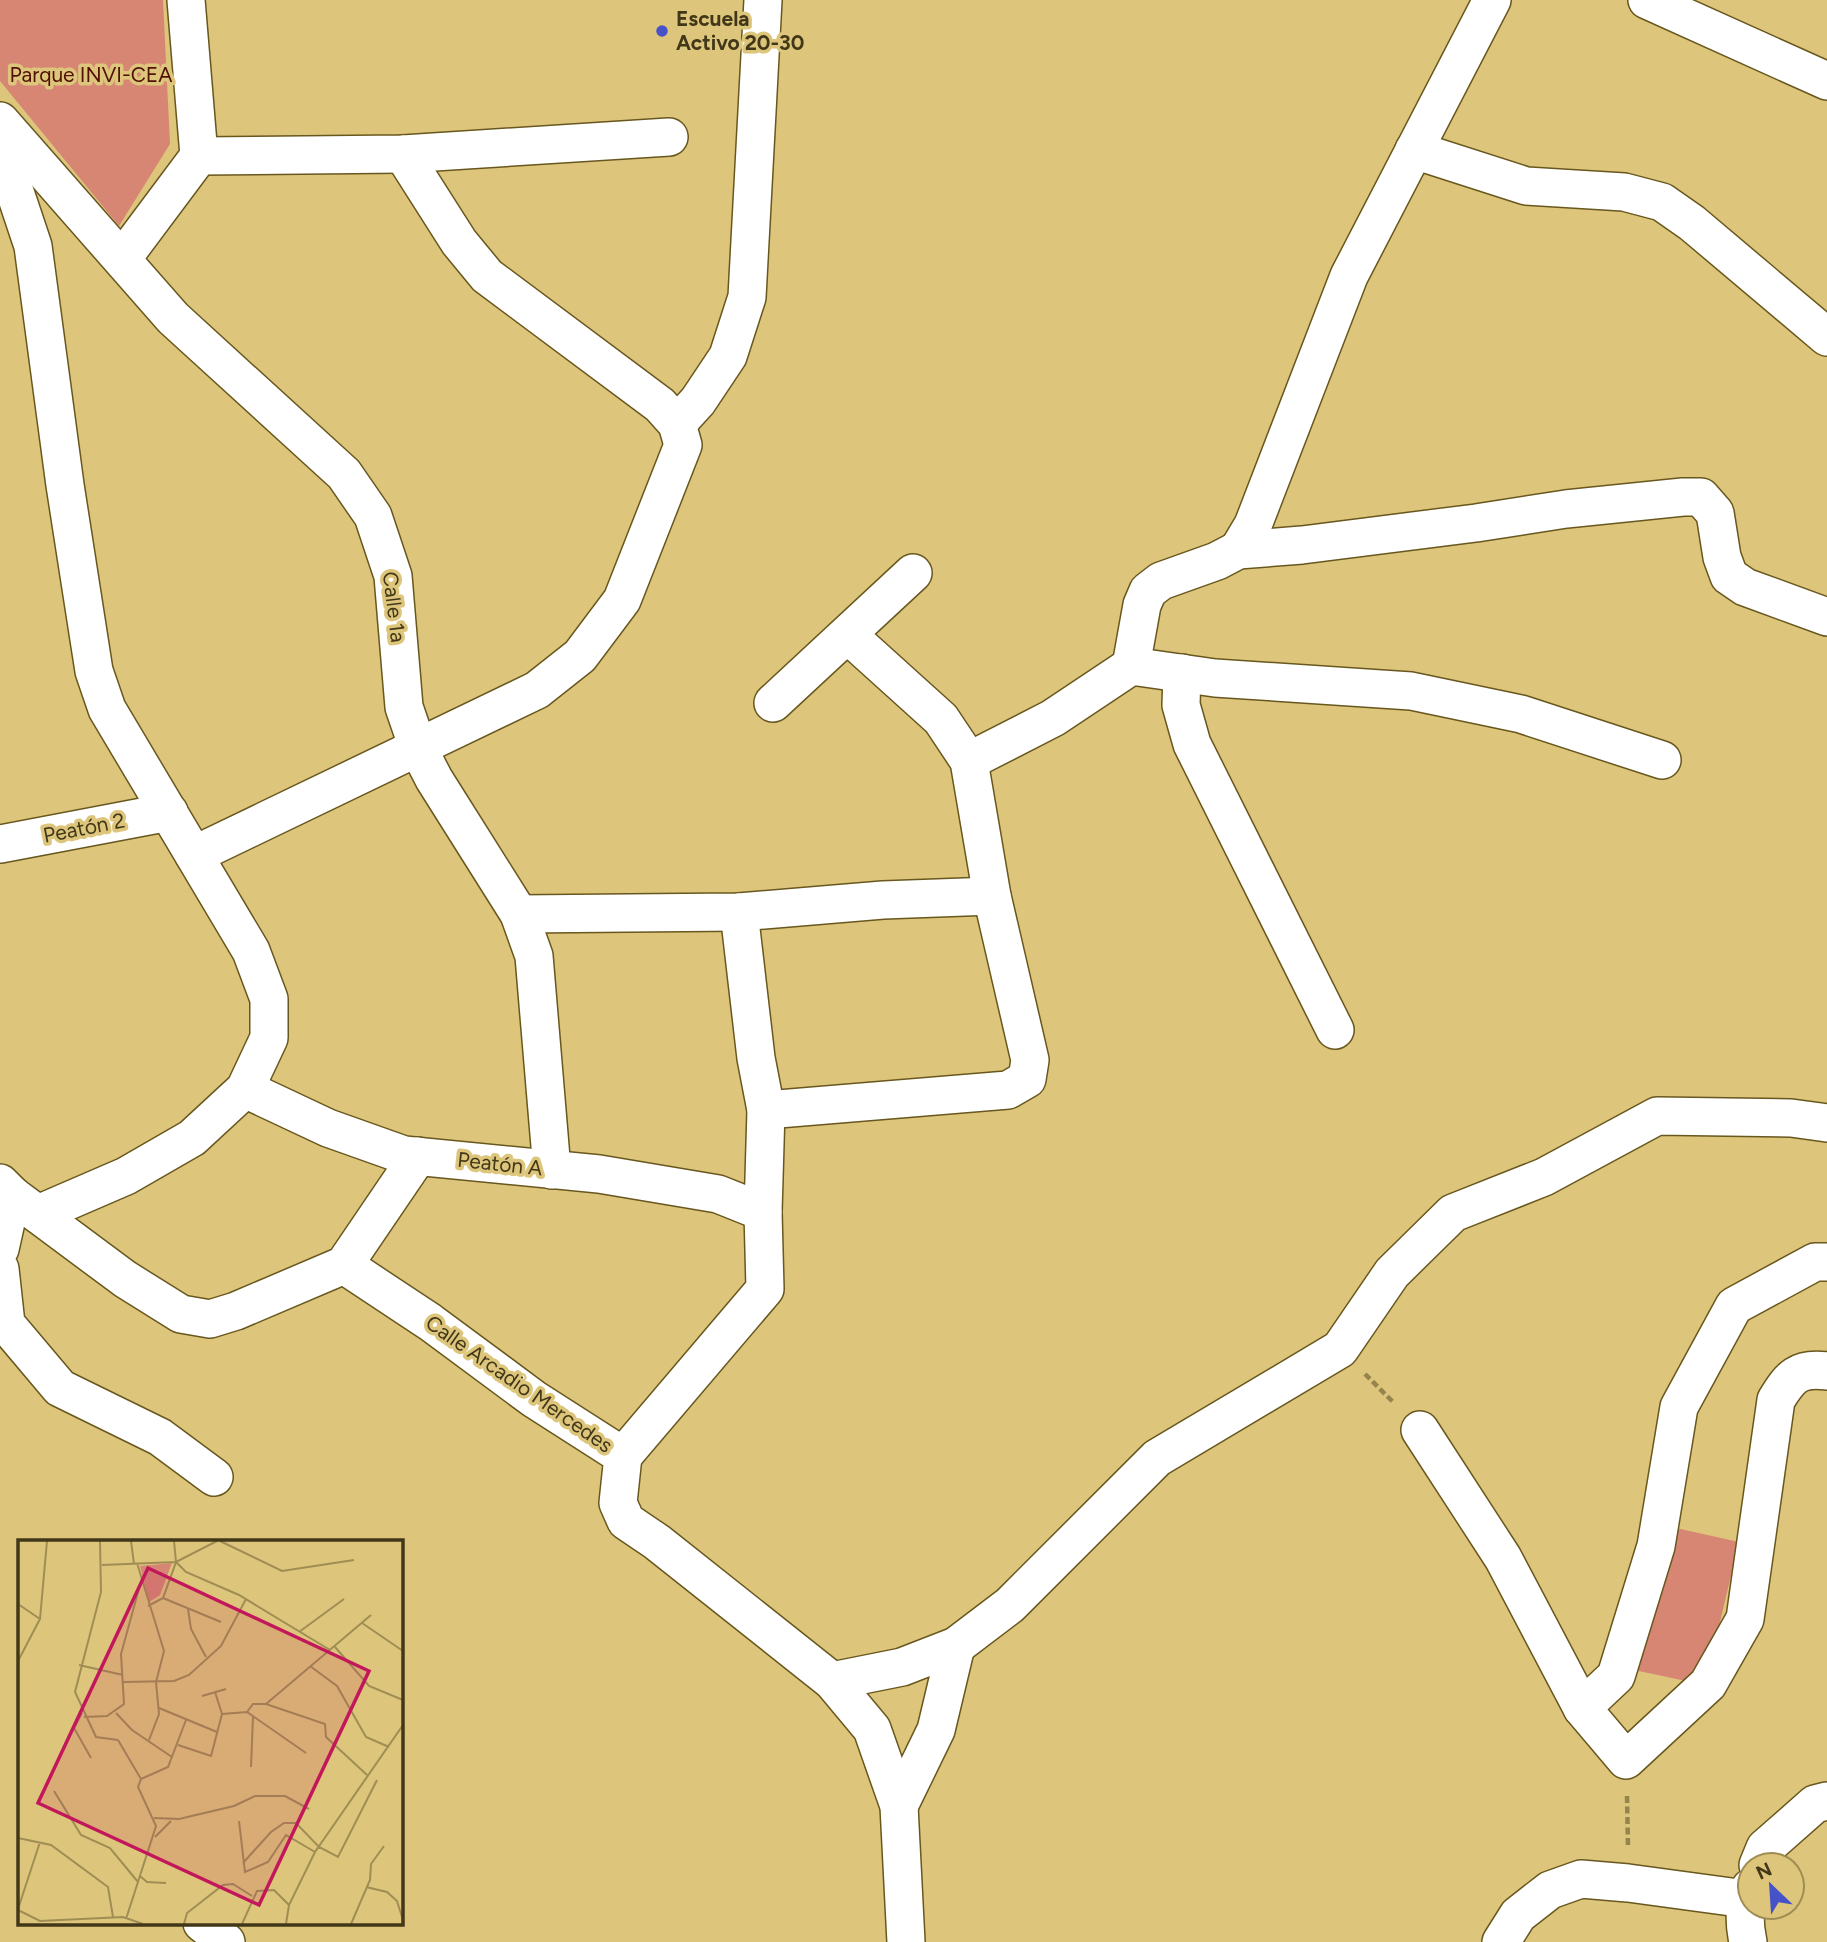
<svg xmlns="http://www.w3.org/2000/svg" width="1827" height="1942" font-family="Figtree,sans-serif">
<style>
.green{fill:#d78674}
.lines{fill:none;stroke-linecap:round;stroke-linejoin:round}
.street-casing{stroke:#68571e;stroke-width:40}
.path{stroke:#95844e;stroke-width:4.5;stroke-dasharray:7 3.5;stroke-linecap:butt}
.street{stroke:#fff;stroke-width:37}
.poi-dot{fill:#4652c7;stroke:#ddc67b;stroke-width:2.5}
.labels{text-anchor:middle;stroke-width:7;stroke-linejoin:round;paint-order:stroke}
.poi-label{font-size:21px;font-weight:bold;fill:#423819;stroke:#ddc67b;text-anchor:start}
.park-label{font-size:21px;fill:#511004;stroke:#ddc67b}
.street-label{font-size:21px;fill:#423819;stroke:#ddc67b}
.inset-road{fill:none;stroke:#9f8d54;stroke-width:2}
.view{fill:#c2185b;fill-opacity:0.15;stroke:#c2185b;stroke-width:3.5}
.inset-edge{fill:none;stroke:#423819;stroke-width:3.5}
</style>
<rect width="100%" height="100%" fill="#ddc67b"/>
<g class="green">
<polygon points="0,0 163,0 170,144 119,226 0,81"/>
<polygon points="1667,1526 1739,1542 1705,1685 1634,1670"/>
</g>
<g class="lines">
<defs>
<g id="street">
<polyline points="1647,0 1827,81"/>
<polyline points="0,121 173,318 344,474 373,516 393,576 404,707 418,748 434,779 519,914 534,956 552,1170"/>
<polyline points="0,147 33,246 65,485 94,671 107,709 251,951 269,999 269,1038 245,1089 192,1138 126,1176 38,1214"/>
<polyline points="1414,150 1526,186 1624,192 1662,202 1692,223 1827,337"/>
<polyline points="199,156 403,154 669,137"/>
<polyline points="122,259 199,156 186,0"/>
<polyline points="677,424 698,401 728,356 747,297 763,0"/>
<polyline points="1238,550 1253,525 1349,276 1492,0"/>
<polyline points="1131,666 1142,605 1148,591 1161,581 1217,561 1238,550 1302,545 1476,523 1566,509 1683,497 1701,497 1715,513 1722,557 1729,576 1745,587 1827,617"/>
<polyline points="1182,673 1181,705 1192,744 1335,1030"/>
<polyline points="773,703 913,573"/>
<polyline points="969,761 1053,718 1131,666 1215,678 1411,691 1521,714 1662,760"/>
<polyline points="0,844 169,812"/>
<polyline points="194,855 537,690 580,656 622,600 683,445 677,424 660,405 487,276 459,242 403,154"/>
<polyline points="519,914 739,912 883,900 992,896"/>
<polyline points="245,1089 328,1128 404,1155 599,1174 718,1194 763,1212"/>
<polyline points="766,1110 1008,1090 1027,1079 1030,1060 992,896 969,761 941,719 848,635"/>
<polyline points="0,1183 12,1195 125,1279 181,1314 210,1319 236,1311 344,1265 418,1156"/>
<polyline points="0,1249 12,1195"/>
<polyline points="344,1265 430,1322 534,1399 623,1456 618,1503 626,1521 657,1542 832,1681 872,1729 899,1806 906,1942"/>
<polyline points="0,1269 6,1324 60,1388 160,1437 214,1477"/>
<path d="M1420,1430l83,128 79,150 44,52 82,-76 37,-65 31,-219c14,-23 22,-33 51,-29"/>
<polyline points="623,1456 765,1289 763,1212 766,1110 756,1058 739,912"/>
<polyline points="832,1681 902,1667 956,1646 1010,1605 1157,1458 1340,1349 1392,1273 1453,1213 1544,1177 1657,1116 1791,1118 1827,1123"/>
<polyline points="1582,1708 1616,1676 1656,1546 1679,1407 1734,1306 1815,1262 1827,1262"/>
<polyline points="899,1806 936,1730 956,1646"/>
<polyline points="1758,1865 1765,1848 1815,1804 1827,1801"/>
<polyline points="202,1923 226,1942"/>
<polyline points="1501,1942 1518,1915 1550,1890 1581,1879 1628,1883 1746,1899"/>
<path d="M1748,1942c-4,-18 -4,-37 2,-54"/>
</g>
</defs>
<use href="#street" class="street-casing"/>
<g class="path">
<polyline points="1365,1374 1394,1403"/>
<polyline points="1627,1796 1628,1847"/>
</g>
<use href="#street" class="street"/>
</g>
<circle class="poi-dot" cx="662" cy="31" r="7"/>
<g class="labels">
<g class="poi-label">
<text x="676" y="26">Escuela<tspan x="676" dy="24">Activo 20-30</tspan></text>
</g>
<g class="park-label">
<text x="91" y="82">Parque INVI-CEA</text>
</g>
<g class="street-label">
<text transform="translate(394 607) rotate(83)" y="7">Calle 1a</text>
<text transform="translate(84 828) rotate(-11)" y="7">Peatón 2</text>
<text transform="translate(500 1164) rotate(6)" y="7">Peatón A</text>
<text transform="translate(519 1384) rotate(35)" y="7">Calle Arcadio Mercedes</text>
</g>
</g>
<g transform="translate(18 1540)">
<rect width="385" height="385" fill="#ddc67b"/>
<path d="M154,23l-12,32 -11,7 -9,-36z" fill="#d78674"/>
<path class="inset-road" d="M82,1l1,51 -26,100 21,45 22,3M113,1l3,23M202,1l62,30 72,-11M158,22l10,10 53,23 91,55M119,23l27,88 -8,31 3,32 -10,26M84,25l74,-3 41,-21M145,58l58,24M0,64l22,15M130,66l15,-8 13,-36 -2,-21M170,69l3,20 15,28M344,83l41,28M281,92l45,-33M317,107l34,39 34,14M0,121l22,-42 7,-78M61,125l44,10M292,126l27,20 29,51 23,10M105,142l51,-1 15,-6 32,-29 25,-47M184,156l24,-7M248,164l105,-89M141,168l58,24M229,172l6,-8h13l59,20 1,13 41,38M64,173l-8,15 17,30M98,173l16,17 40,27M204,174l25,-2 59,41M66,177l23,-1 17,-12 -3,-50 19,-69M100,200l23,39 -3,8 18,39 -30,93M160,205l33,11 11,-42 -7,-22M233,227l2,-51M123,239l27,-12 18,-47M36,251l27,44 29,13 28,34M136,278l25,1 55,-13 21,-10h30l24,13M221,281l6,51 23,-10 18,-27 29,17M137,297l16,-16M0,298l33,7 57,42 5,30M225,323l28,-31 13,-9h12l23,24 19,10 39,-77M122,336l7,6 19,1M348,347l21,5 10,9 6,19M0,369l22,-67M0,370l22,11 83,-4 20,7M166,384l3,-11 36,-28 10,-1 19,12M224,384l15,-33 17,-1 15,15M268,384l3,-19 26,-53 88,-127M333,384l19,-44 1,-16 13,-18"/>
<path class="view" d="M130,28l221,103 -110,234 -221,-102z"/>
<rect width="385" height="385" class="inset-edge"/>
</g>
<g transform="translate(1771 1886) rotate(335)"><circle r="33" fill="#ddc67b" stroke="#9f8d54" stroke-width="2"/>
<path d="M0-5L12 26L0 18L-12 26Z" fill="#4652c7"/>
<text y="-10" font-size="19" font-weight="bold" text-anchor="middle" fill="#423819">N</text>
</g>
</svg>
